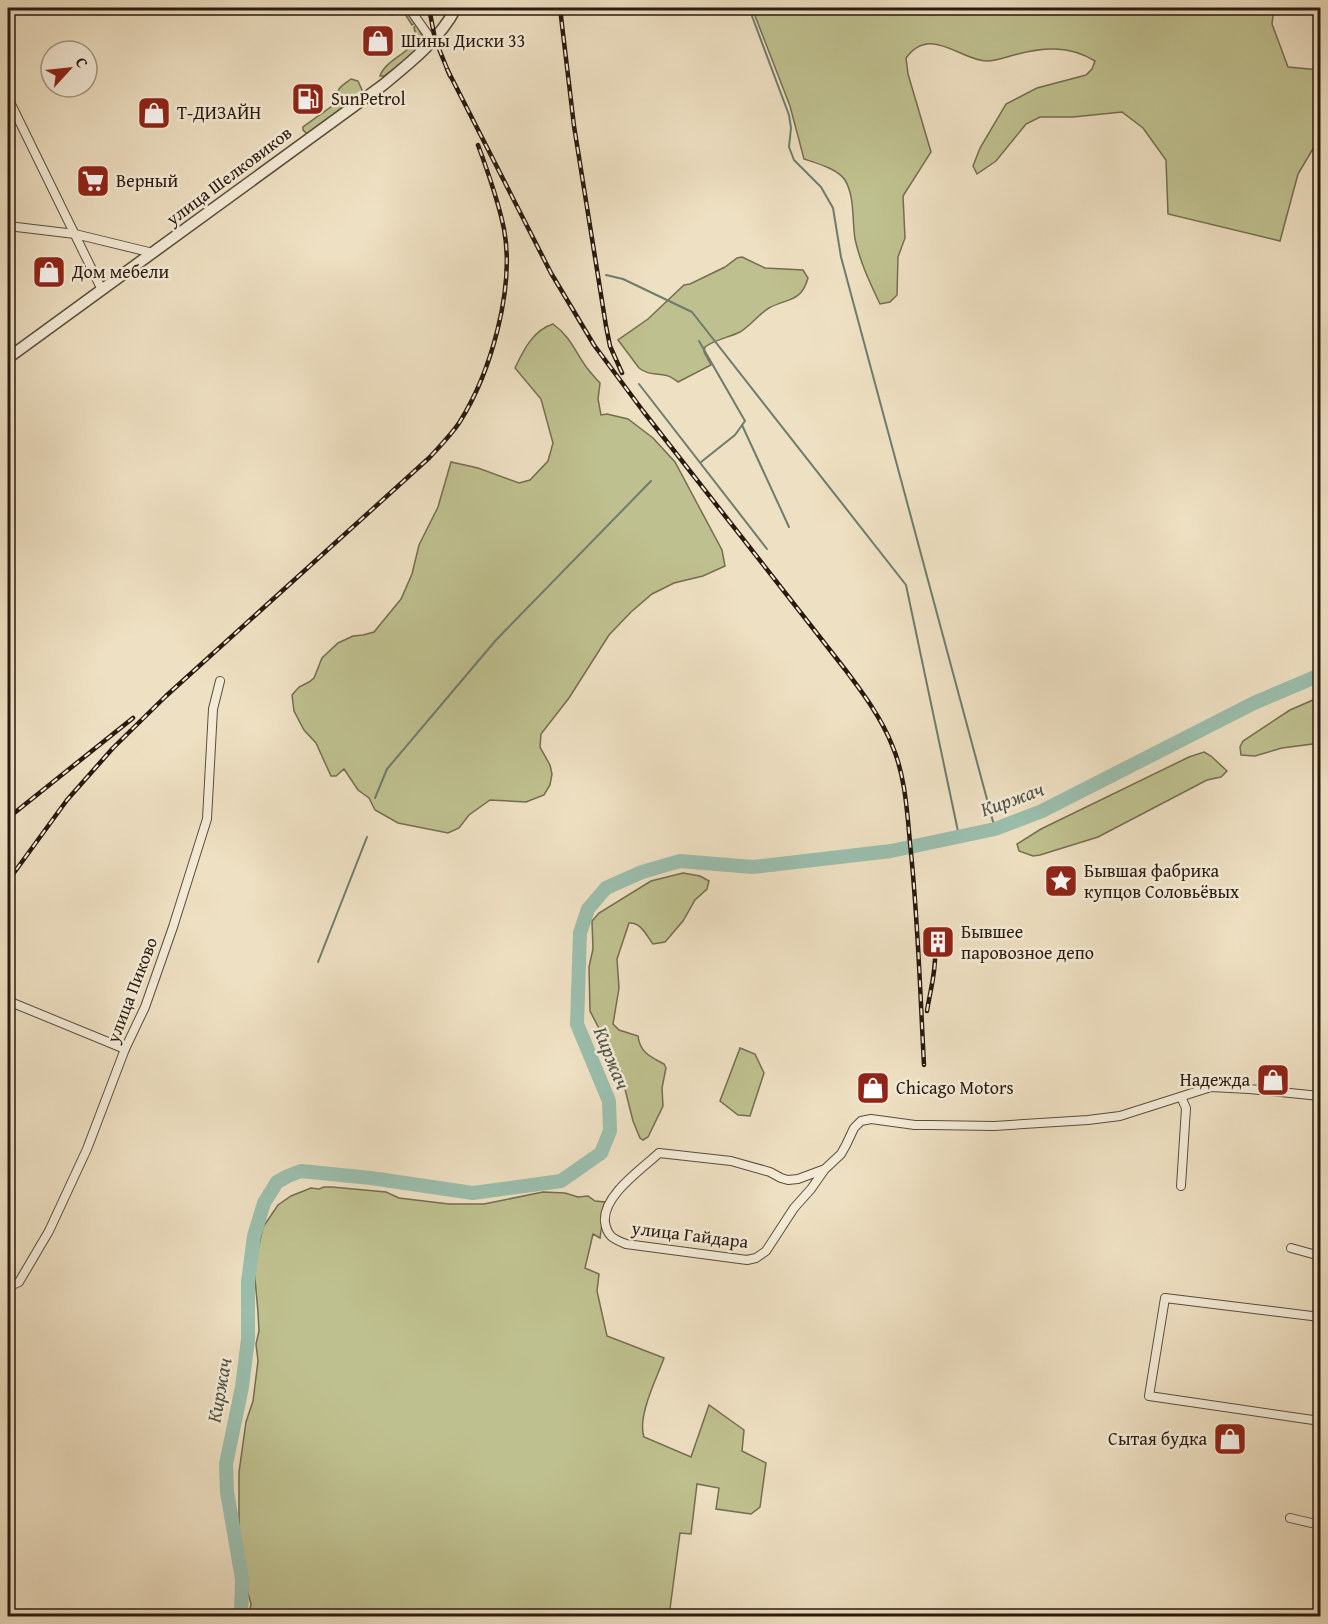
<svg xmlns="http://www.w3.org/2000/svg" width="1328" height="1624" font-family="'Gentium Book Plus',serif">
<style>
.green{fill:#bfc08f;stroke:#746d4f;stroke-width:1.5}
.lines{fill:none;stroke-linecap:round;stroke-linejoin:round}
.stream{stroke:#6d7c6e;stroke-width:2}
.river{stroke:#9bbead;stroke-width:14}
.minor-casing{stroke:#5a4c3c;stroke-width:10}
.tertiary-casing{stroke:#5a4c3c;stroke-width:13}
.minor{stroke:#f4ebd7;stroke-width:8}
.tertiary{stroke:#f4ebd7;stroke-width:10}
.rail-casing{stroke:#281a0f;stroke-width:4.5}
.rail{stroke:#f4ebd7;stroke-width:2;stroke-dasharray:7;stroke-linecap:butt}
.labels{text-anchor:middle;stroke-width:5;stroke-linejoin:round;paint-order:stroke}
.poi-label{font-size:18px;fill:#281a0f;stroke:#f4ebd7;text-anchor:start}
.street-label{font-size:18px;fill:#281a0f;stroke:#f4ebd7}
.water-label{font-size:20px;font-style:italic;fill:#505346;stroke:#f4ebd7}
</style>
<rect width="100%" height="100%" fill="#eee0c2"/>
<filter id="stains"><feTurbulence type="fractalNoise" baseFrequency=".00333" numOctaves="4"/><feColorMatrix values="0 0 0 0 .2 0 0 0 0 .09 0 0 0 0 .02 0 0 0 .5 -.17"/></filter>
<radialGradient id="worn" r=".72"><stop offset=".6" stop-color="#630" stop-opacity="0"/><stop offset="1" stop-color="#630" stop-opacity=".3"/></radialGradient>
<g class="green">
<polygon points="383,8 404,8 415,23 412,25 403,11 392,15 386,12"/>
<path d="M752,8h522l-2,16 16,43 32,3v67l-22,37 -18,67 -112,-27 -2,-54 -23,-32 -21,-16 -49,5h-33l-14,7 -30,37 -19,13 -4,-8 7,-18 26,-44 31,-16 49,-13 6,-6 3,-8c-26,-16 -52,-14 -81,-6 -8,2 -18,6 -27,6 -26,0 -57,-37 -81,-3l2,16 23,78 -28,44 2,42 -7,19 -1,38 -7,7 -10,2c-10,-21 -20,-42 -25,-65 -3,-19 0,-42 -10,-59 -7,-11 -29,-17 -41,-21l-14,-53z"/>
<path d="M417,25l6,13v5l-18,17 -21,16h-4c4,-12 19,-19 28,-27 4,-3 6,-8 8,-12l-2,-10z"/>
<path d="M351,79l7,2 4,9v3l-54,40h-2l-3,-3v-3l36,-26c-5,-12 3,-15 12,-22z"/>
<path d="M742,257l23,11 38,2 5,8c-7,25 -21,20 -39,30 -9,5 -19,18 -29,24 -12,6 -24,7 -35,15l-1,5 7,13 -33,17c-4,-3 -9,-7 -14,-7 -10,-2 -16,0 -25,-7l-21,-28 30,-21 36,-34 6,-1 35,-17 12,-9z"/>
<path d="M553,324c18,13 22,28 34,44 4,5 8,10 13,15l-2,16 3,16 6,-1 21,5 25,19 22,24 47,88 3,16 -22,10 -29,7 -22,11 -21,18 -22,23 -40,63 -28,36 -1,13 10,18 2,9 -2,11 -6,10 -18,7 -36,-2 -21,15 -10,13 -11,5 -50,-10 -23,-13 -6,-12 -11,-8 -14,-21 -8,7h-5l-15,-33 -12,-13 -10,-19 -2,-16 7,-8 10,-5 5,-4 8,-20 16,-15 15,-7 10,-1 11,-3 27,-33 11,-25 7,-29 19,-38 13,-45 27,6 41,15 11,-3 18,-19 5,-18 -12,-44 -26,-31c8,-17 18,-38 38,-44z"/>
<polygon points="1320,697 1320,743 1282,748 1255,756 1241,755 1240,747 1243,741 1290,710"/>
<polygon points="1204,752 1211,756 1227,771 1221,777 1207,780 1098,837 1040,855 1033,856 1019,851 1017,844 1041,829 1189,757"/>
<path d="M683,873l17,3 9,5 -2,8 -12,11 -12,21 -18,21 -12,2c-7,-9 -12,-22 -24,-21l-12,36 2,29 -6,36 6,6 19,6c2,17 13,21 26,28l2,4 -4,20 1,18 -15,31 -5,3 -3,-2 -7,-17 -13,-52 -30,-58 -1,-44 4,-18 -1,-28 7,-8 52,-32z"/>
<polygon points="740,1048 755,1054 764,1073 750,1116 738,1115 720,1101"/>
<path d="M324,1187h8l54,5 13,6 50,6h35l59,-12 22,1 13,4 10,-1 7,5 10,1 -5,36 -7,-4 -8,34 14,6 -2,17 10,45 57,22c-7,20 -27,58 -20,79l47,20 18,-52 35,25 -2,21 24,12 -6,44 -9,7 -35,-5 3,-21 -22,-4 -6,50 -11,-1 -11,83h-420l2,-12 -6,-21 -2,-28 -4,-26v-57l7,-50 7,-21 5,-40 -2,-17 3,-13 -1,-19 -4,-44 9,-41 15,-22 13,-9 20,-8 8,1z"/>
</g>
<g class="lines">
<g class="stream">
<polyline points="581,8 587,8"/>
<polyline points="749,8 789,115 791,128 789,147 794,160 821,187 833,208 841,257 995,829"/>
<polyline points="565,11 572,8"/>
<polyline points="606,275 623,279 692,312 906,585 959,836"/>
<polyline points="699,341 745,421 735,435 701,462"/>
<polyline points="639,384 767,549"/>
<polyline points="742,425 789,527"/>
<polyline points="375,798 387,769 496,640 651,481"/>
<polyline points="318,962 367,837"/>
</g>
<polyline class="river" points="241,1616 242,1579 227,1492 226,1464 242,1387 248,1339 248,1282 254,1236 264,1203 277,1182 288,1176 301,1171 371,1178 473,1193 561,1181 601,1153 610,1131 609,1101 577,1024 580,933 588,909 606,888 642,872 680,861 753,867 891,851 995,829 1042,811 1254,703 1320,675"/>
<defs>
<g id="minor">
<polyline points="409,8 433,42"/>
<polyline points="8,98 102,290"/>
<polyline points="8,226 75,234 153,253"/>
<polyline points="8,1001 125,1049"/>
<path d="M825,1169l-14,20 -17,19 -28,43 -10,7 -9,2 -121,-16c-13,-5 -19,-8 -21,-22 -3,-26 37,-53 54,-69l72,8 39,11 11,6 7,2 10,-1 27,-10 16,-15 5,-9 8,-17 7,-7 10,-2 44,6h15l64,1 94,-6 32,-4 91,-29 38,2 71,7"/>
<polyline points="1181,1186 1186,1108 1181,1097"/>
<polyline points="1291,1248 1320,1256"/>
<polyline points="8,1287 19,1282 49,1231 87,1149 125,1049 145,1007 173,927 207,819 213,709 220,681"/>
<polyline points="1320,1317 1165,1298 1149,1396 1320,1421"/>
<polyline points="1290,1518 1320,1525"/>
</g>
<path id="tertiary" d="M8,358l375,-273c28,-23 56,-45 73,-77"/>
</defs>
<use href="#minor" class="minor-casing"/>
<use href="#tertiary" class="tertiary-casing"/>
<use href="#minor" class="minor"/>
<use href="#tertiary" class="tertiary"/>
<defs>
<g id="rail">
<polyline points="429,8 435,39 450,76"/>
<polyline points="560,8 574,126 606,326 610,346 622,373"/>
<path d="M447,69l104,204 43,72 49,66 201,257c18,24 37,49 48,77 13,30 15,65 18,98 8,74 10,148 14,222"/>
<polyline points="8,818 133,718"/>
<path d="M8,881l59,-81 46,-52 53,-52 263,-238c10,-11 22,-23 30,-35 32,-50 56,-135 45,-194 -6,-29 -16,-57 -26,-84"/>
<path d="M927,1011c3,-20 9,-38 8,-59"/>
</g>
</defs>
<use href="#rail" class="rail-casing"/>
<use href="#rail" class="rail"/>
</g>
<defs>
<symbol id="shop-square" viewBox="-11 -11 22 22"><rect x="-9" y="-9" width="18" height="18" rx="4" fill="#8f2418" stroke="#f4ebd7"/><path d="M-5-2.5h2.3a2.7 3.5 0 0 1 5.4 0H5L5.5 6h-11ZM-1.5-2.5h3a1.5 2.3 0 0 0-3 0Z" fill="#fff"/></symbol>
<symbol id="fuel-square" viewBox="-11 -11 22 22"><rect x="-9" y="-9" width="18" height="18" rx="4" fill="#8f2418" stroke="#f4ebd7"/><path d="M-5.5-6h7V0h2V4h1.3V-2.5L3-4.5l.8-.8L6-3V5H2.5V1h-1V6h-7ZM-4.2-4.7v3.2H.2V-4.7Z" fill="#fff"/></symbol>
<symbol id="supermarket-square" viewBox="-11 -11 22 22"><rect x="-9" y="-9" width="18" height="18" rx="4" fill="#8f2418" stroke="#f4ebd7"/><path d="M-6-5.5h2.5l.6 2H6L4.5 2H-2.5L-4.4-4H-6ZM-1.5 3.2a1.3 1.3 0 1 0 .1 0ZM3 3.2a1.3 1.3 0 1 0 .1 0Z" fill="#fff"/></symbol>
<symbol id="sight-square" viewBox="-11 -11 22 22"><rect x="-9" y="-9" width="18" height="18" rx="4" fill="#8f2418" stroke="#f4ebd7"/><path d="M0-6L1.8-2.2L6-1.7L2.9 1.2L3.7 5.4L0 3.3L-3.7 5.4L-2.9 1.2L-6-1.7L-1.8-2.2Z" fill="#fff"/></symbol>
<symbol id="building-square" viewBox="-11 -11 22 22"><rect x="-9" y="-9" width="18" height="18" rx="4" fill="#8f2418" stroke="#f4ebd7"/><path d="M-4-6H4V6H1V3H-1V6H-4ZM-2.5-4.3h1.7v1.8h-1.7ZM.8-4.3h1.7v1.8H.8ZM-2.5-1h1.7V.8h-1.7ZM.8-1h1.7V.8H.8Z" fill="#fff"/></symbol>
</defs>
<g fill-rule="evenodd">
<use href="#shop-square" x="359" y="22" width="38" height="38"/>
<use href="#fuel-square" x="289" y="80" width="38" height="38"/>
<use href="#shop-square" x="135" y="94" width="38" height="38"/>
<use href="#supermarket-square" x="74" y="162" width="38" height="38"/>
<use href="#shop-square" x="30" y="253" width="38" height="38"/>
<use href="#sight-square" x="1042" y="862" width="38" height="38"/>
<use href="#building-square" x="919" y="923" width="38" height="38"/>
<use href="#shop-square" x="1254" y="1061" width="38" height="38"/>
<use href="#shop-square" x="854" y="1069" width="38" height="38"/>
<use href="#shop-square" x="1211" y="1420" width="38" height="38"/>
</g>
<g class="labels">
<g class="poi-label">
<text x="401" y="47">Шины Диски 33</text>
<text x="331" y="105">SunPetrol</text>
<text x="177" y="119">Т-ДИЗАЙН</text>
<text x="116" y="187">Верный</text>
<text x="72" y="278">Дом мебели</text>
<text x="1084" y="877">Бывшая фабрика<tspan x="1084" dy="21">купцов Соловьёвых</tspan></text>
<text x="961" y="938">Бывшее<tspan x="961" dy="21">паровозное депо</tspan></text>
<text x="1250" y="1086" text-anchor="end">Надежда</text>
<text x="896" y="1094">Chicago Motors</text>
<text x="1207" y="1445" text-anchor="end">Сытая будка</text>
</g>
<g class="street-label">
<text transform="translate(229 176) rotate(-37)" y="6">улица Шелковиков</text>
<text transform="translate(132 990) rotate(-69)" y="6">улица Пиково</text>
<text transform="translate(690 1235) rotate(7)" y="6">улица Гайдара</text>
</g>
<g class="water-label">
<text transform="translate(1012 799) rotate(-20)" y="7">Киржач</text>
<text transform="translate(612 1058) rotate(68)" y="7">Киржач</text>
<text transform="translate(219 1390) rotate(-80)" y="7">Киржач</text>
</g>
</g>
<rect width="1328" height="1624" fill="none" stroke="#eee0c2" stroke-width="30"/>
<rect x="9" y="9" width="1310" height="1606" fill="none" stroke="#281a0f" stroke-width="3"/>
<rect x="15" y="15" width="1298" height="1594" fill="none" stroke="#281a0f" stroke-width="1.5"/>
<g transform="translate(69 69) rotate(63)"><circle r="28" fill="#f4ebd7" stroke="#a29787" stroke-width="1.5"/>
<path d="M0-4.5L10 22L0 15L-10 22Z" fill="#8f2418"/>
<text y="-9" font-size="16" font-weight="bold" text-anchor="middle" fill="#281a0f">С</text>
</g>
<rect width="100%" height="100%" filter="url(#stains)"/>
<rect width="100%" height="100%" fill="url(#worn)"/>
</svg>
